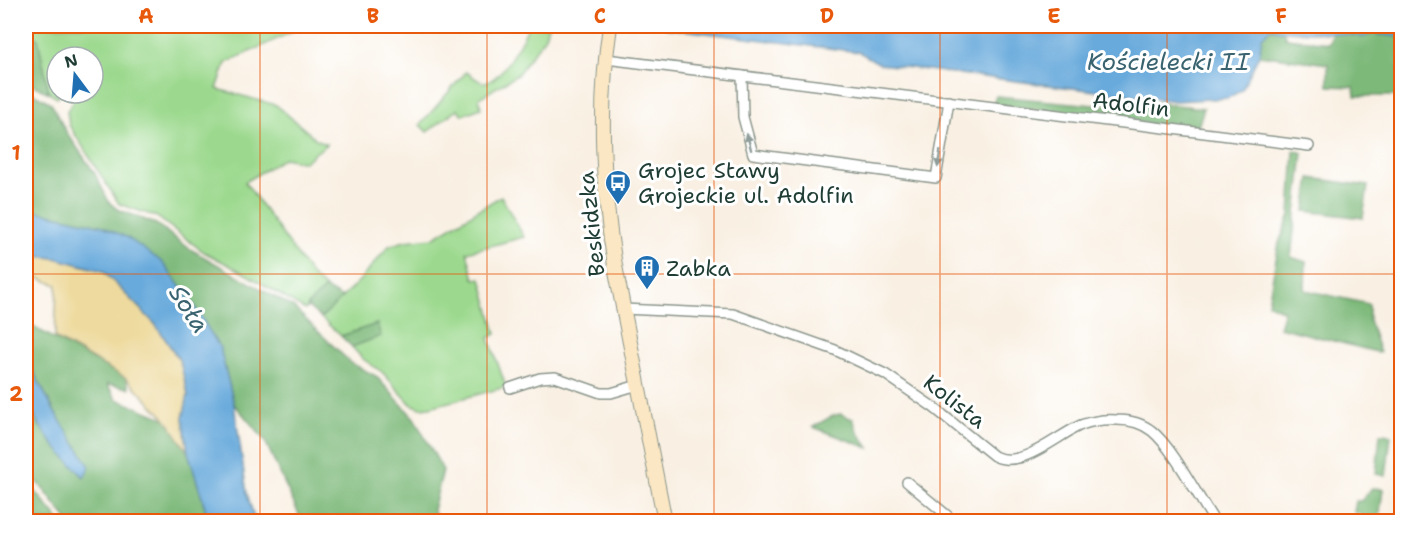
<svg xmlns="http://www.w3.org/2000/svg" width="1427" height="547" font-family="'Shantell Sans',sans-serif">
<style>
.green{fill:#9cd98e;stroke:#5e8b61;stroke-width:1.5}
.forest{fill:#7db979;stroke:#4e7b56;stroke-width:1.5}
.sand{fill:#eeda9e;stroke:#868c69;stroke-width:1.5}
.water{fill:#69aadc;stroke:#447488;stroke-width:1.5}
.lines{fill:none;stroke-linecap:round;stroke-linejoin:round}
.minor-casing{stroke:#8c968c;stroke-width:12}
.secondary-casing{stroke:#8c968c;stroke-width:16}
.minor{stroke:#fff;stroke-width:9}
.secondary{stroke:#fbe7c3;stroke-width:14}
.oneway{fill:#8f9e9a}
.grid{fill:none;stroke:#e8590c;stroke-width:1.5;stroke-opacity:0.55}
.labels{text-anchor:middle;stroke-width:6;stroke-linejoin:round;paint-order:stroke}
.street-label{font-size:22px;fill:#1f3d34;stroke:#fff}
.poi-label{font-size:22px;fill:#1f3d34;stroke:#fff;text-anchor:start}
.water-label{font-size:24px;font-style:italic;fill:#39636f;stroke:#fff}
.neatline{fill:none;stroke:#e8590c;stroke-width:2}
.grid-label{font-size:20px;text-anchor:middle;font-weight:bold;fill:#e8590c}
</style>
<rect width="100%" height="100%" fill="#fff"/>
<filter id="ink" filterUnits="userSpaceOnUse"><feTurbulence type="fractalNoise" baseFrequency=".0167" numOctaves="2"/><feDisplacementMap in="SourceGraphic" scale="12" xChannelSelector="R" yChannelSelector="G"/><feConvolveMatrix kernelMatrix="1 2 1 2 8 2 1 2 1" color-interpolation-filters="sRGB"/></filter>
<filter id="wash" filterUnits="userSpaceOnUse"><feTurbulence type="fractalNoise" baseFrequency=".008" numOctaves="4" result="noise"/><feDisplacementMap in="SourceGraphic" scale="24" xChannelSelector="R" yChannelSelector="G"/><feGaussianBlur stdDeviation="1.35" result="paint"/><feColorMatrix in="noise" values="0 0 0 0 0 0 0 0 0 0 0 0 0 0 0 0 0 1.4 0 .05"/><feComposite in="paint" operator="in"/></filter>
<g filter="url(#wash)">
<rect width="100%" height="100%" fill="#f9f0e3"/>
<g class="green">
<polygon points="26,26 289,26 292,32 226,63 217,89 276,105 316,139 327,144 304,162 284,158 245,182 312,276 325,288 305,310 244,273 204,252 157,217 119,204 69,125 67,111 76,97 71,93 93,93 93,57 57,57 57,93 61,93 57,98 49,93 38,39 27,34"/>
<path d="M529,26h19l-3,11 -28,38 -38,23 2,10 -19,7 -4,-6 -31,23 -7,-7 46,-53c5,3 11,8 16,10 18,4 40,-44 47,-56z"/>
<polygon points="501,196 524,237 467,252 474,279 481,278 496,334 489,338 506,387 430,407 421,408 411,404 382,372 363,359 352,347 380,336 377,324 341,336 321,318 359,281 389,246 405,241 433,238"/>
</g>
<g class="forest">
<polygon points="1271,28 1283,31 1286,38 1329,43 1332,33 1364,37 1373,34 1401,37 1401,65 1397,96 1355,96 1354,87 1328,86 1328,64 1259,55 1262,37"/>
<polygon points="26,32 38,39 49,93 26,82"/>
<polygon points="26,89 51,103 67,133 94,172 109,202 117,209 156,224 190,249 293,307 351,363 376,376 414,418 443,470 433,510 439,521 302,521 264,439 234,404 220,348 103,226 26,209"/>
<polygon points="996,96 1105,106 1109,98 1204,108 1197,130 993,104"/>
<polygon points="1294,150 1303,153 1291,257 1306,262 1305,290 1369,304 1369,320 1380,353 1279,327 1284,311 1268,303 1279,243 1290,215"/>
<polygon points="1310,178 1368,186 1363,218 1305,211"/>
<polygon points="325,288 342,298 321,318 307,306"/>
<polygon points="26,323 126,378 129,388 107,384 116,399 166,419 188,452 209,521 68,521 26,467 26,398 39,426 54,410 30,365 26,361"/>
<polygon points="377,324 381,336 352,347 341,336"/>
<polygon points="840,414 853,419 858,432 869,448 813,427 832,416"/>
<polygon points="1380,434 1391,435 1386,476 1376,474"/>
<polygon points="31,486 60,521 26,521 26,488"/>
<polygon points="1372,488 1383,489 1379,521 1361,521 1361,514 1354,512 1356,501 1361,501"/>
</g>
<polygon class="sand" points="26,255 55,258 103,271 155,324 180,361 188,395 183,418 188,452 166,419 126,378 55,338 57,285 26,273"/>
<g class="water">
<polygon points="665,26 1401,26 1402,37 1373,34 1364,37 1332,33 1283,31 1271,28 1262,37 1259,55 1242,90 1228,98 1176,101 880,64 859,52 666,28"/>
<polygon points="26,209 103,226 128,238 162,262 194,305 220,348 234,404 247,493 255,521 209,521 188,452 183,418 188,395 180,361 155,324 103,271 55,258 26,255"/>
<path d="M26,361l4,4 24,46 36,55 -6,11c-24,-24 -45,-46 -58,-78 -3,-8 -1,-29 0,-38z"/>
</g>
</g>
<g filter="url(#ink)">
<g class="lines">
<defs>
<g id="minor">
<polyline points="606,59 1309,146"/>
<polyline points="742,76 743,117 753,154 936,178 949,101"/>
<path d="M623,309l110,5 102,36 50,24 48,33 61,49c27,14 62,-20 87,-31 11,-4 24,-6 36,-5 12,0 25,3 35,11 21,17 46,66 63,91"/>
<polyline points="510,388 540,378 555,377 601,393 611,393 638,385"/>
<polyline points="907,482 955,522"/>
</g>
<path id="secondary" d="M610,26c-12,79 -8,166 6,245l49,251"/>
</defs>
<use href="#minor" class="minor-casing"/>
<use href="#secondary" class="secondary-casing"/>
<use href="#minor" class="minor"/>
<use href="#secondary" class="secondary"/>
</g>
<defs><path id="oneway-solid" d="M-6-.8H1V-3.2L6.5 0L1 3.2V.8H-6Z" transform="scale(1.5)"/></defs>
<g class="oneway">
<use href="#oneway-solid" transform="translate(749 142) rotate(-105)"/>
<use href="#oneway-solid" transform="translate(939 159) rotate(99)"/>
</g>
</g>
<path class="grid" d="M260,26v496M487,26v496M714,26v496M940,26v496M1167,26v496M26,274h1376"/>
<defs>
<symbol id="bus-pin" viewBox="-11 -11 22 30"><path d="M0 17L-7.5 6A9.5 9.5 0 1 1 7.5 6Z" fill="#1f6fb2" stroke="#fff"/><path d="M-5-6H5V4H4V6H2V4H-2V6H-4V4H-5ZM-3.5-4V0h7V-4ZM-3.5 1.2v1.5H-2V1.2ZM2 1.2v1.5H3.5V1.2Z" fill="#fff"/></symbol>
<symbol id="building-pin" viewBox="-11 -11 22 30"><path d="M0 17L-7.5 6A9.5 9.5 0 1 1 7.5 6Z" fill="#1f6fb2" stroke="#fff"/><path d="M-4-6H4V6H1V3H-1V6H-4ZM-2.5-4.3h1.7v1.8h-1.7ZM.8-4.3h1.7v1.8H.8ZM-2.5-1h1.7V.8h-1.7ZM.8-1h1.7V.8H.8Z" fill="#fff"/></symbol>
</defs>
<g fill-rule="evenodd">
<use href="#bus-pin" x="603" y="168" width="30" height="40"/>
<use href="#building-pin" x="632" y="253" width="30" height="40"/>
</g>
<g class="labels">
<g class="street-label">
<text transform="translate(1131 104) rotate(7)" y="8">Adolfin</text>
<text transform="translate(591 224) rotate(-96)" y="8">Beskidzka</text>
<text transform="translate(955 401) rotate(38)" y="8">Kolista</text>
</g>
<g class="poi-label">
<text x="638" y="178">Grojec Stawy<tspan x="638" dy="25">Grojeckie ul. Adolfin</tspan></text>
<text x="666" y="276">Zabka</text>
</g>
<g class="water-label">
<text x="1168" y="70">Kościelecki II</text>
<text transform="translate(189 309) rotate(57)" y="8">Soła</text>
</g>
</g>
<rect width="1427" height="547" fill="none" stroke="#fff" stroke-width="66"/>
<g transform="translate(75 75) rotate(344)"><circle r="28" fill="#ffffff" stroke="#a5b1ae" stroke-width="1.5"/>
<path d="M0-4.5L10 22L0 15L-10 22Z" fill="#1f6fb2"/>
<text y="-9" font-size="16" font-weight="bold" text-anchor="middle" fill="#1f3d34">N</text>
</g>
<rect x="33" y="33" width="1361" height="481" class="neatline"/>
<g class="grid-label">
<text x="146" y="23">A</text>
<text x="373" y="23">B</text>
<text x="600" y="23">C</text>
<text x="827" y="23">D</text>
<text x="1054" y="23">E</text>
<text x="1281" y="23">F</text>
<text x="16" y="160">1</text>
<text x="16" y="401">2</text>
</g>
</svg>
